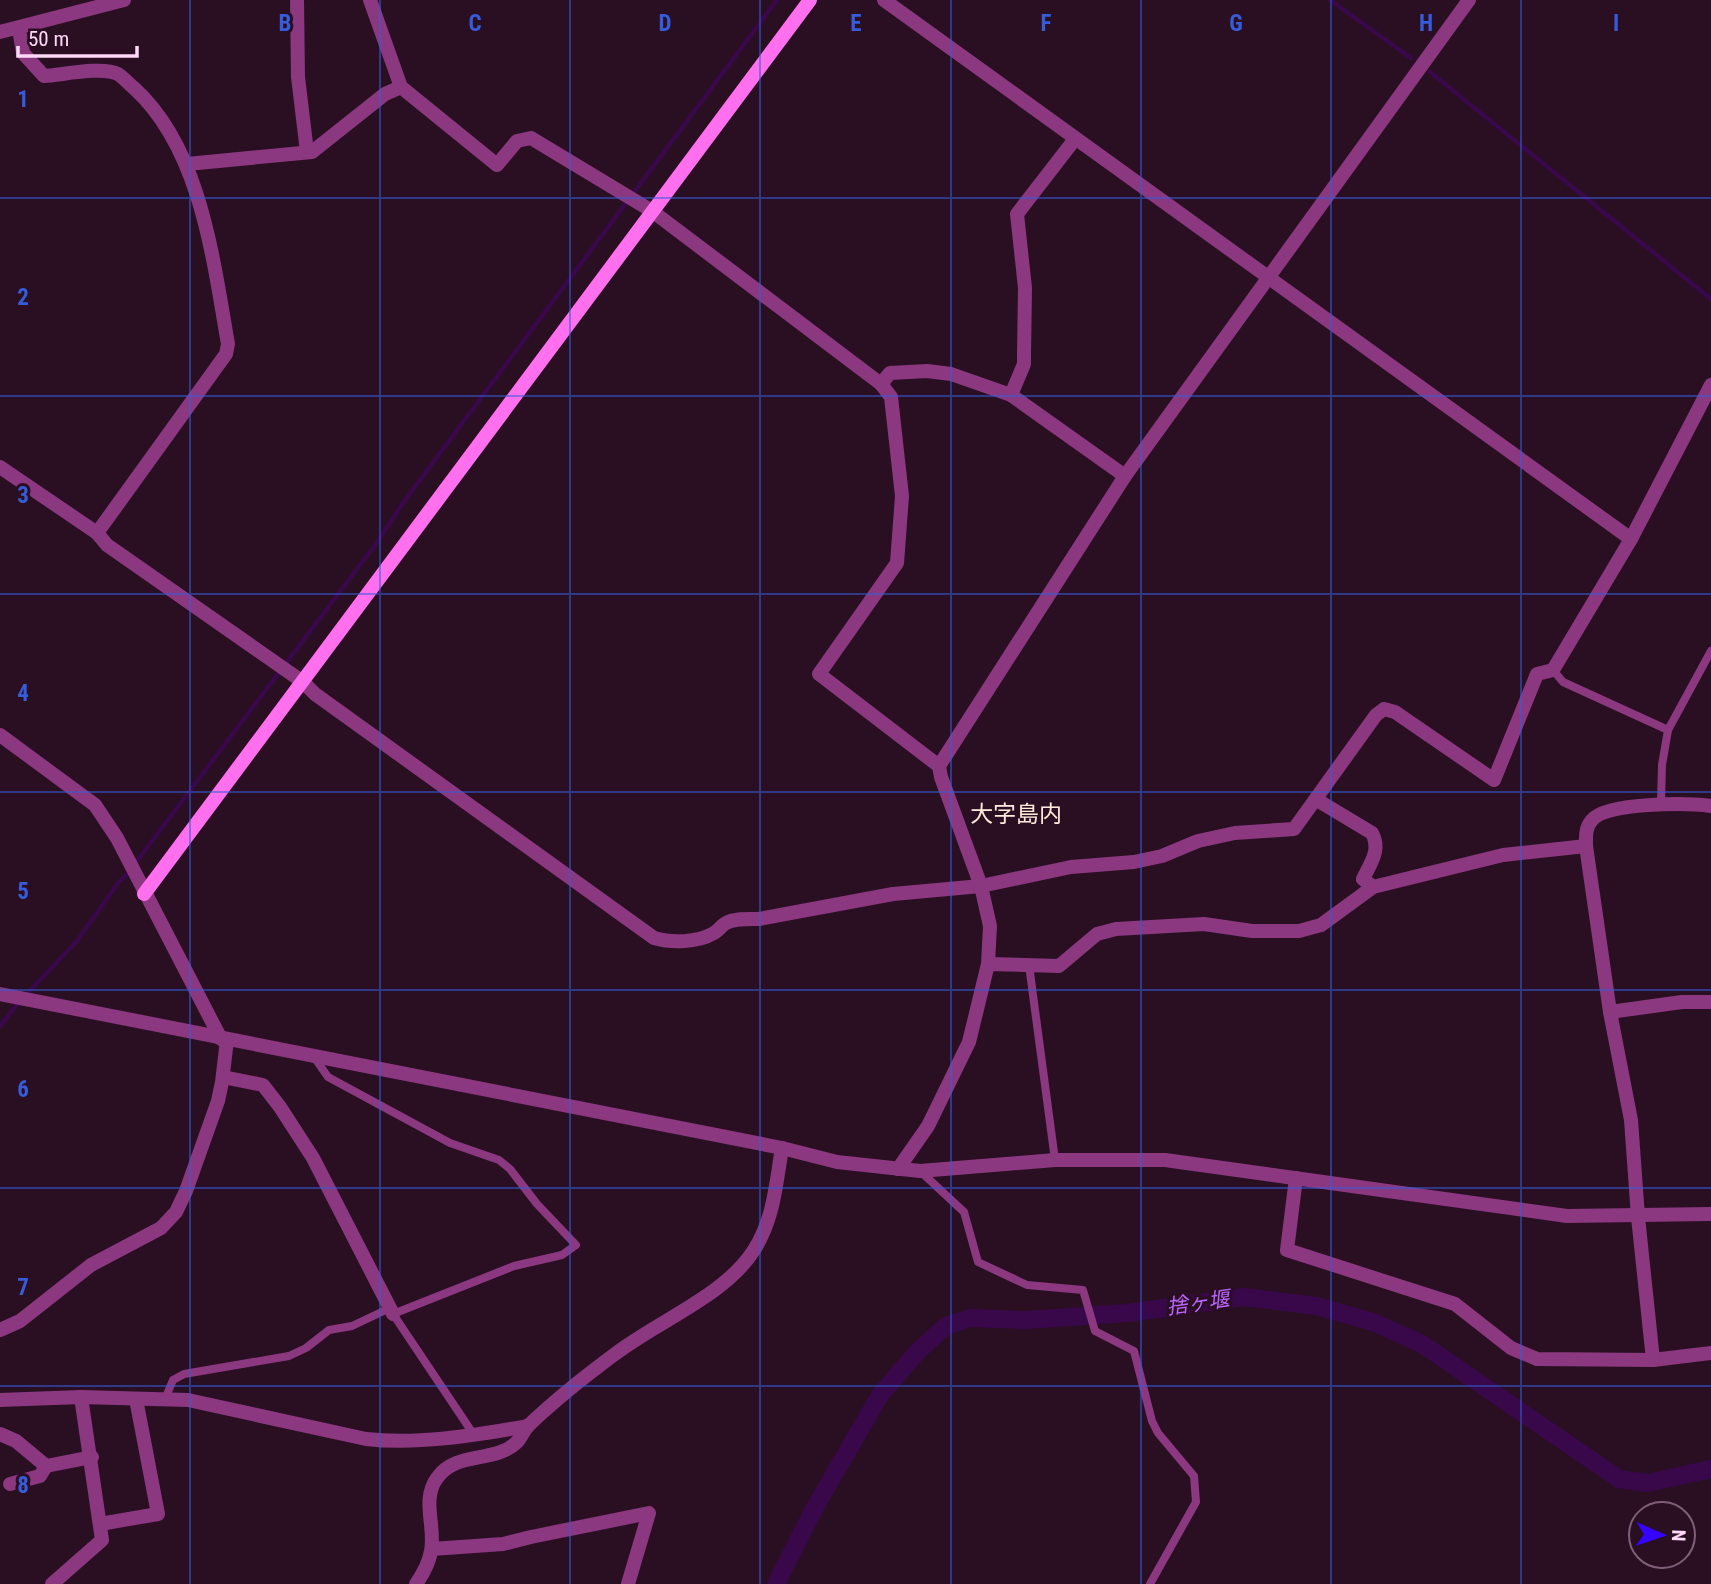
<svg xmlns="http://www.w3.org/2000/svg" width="1711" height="1584" font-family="'Roboto Condensed','Noto Sans JP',sans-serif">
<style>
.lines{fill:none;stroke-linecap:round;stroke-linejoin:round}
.stream{stroke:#38084a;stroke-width:4.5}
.canal{stroke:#38084a;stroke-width:18}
.lane{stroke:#8b3880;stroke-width:8}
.street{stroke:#8b3880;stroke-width:14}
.secondary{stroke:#ff6fee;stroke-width:14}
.grid{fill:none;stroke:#345cdb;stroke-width:2;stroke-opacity:0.55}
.labels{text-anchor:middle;stroke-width:6;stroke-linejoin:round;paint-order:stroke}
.water-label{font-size:21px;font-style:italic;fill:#b6f;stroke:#2a0f23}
.quarter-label{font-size:23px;fill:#ffebda;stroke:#2a0f23}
.grid-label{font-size:23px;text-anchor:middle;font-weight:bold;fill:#345cdb;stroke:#2a0f23;stroke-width:6;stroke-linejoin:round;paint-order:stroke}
</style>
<rect width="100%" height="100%" fill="#2a0f23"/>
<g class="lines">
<g class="stream">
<polyline points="1330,0 1411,58"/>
<polyline points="1430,72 1711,299"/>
<polyline points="134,865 378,541 400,507 777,0"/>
<polyline points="25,996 77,941 118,883 129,872"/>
<polyline points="0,1026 19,1002"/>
</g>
<polyline class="canal" points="776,1584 814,1509 880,1395 918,1351 946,1326 970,1318 1026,1320 1128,1313 1244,1297 1316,1306 1373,1322 1422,1344 1619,1479 1647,1483 1711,1469"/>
<g class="lane">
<polyline points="1553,670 1563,682 1668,730"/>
<polyline points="1661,803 1662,765 1668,730 1711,651"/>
<polyline points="1029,965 1055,1160"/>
<polyline points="314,1057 328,1077 450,1143 499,1160 510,1169 537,1204 576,1245 562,1255 514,1266 393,1314 474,1435"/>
<polyline points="920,1171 964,1212 978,1262 1027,1285 1083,1290 1095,1331 1134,1351 1152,1421 1158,1433 1194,1476 1196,1502 1150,1584"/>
<polyline points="165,1399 173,1380 184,1374 289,1356 306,1348 329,1330 352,1326 390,1308"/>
</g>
<g class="street">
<polyline points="297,0 298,77 307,152"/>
<polyline points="370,0 401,87 497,165 517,141 531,138 652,211 881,384 891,397 902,496 897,563 819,674 939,766"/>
<polyline points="884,0 1631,539"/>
<path d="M19,29l4,24 21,23c18,-1 58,-10 74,-2 5,3 11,10 16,14 67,61 79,171 94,256l-2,10 -129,179"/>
<polyline points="0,32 124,0"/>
<polyline points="187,164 312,152 385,94 401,87"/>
<polyline points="881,384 890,373 927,371 951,374 1011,395 1125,476"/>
<polyline points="1011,395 1024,364 1024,354 1025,288 1017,214 1075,139"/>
<path d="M0,467l97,66 10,12 196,137 12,12 339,244c17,5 43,5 60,-5 4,-2 8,-8 12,-10 10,-5 23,-4 33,-4l134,-25 88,-8 90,-19 63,-5 28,-6 36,-15 37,-8 59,-4 82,-114 8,-6 11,3 99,68 43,-106 16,-4 78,-131 80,-154"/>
<polyline points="0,735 95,805 117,838 221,1039"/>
<path d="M1317,800l55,33c9,17 -1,29 -9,46l10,8"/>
<polyline points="988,964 1059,966 1097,934 1116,929 1204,924 1252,931 1299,931 1321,925 1373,887 1503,855 1586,846"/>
<polyline points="0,994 782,1148 837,1162 920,1171 1055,1160 1165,1160 1567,1216 1711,1214"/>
<polyline points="1610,1012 1682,1002 1711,1002"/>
<polyline points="223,1077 263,1085 280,1107 313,1158 393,1314"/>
<polyline points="898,1169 928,1126 969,1042 988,964 990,926 981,886 941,777 939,766 1125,476 1469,0"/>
<polyline points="1296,1178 1287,1250 1455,1304 1511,1348 1537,1359 1653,1360 1711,1353"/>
<polyline points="0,1330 20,1321 91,1265 161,1228 176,1212 186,1191 218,1101 222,1082 227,1040"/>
<path d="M1653,1360l-15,-143 -7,-97 -21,-108 -24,-166c0,-10 -1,-18 6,-26 14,-18 96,-17 119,-14"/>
<path d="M0,1400l81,-3 107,3 178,39c53,6 109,-4 162,-13"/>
<polyline points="0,1434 16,1441 46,1466 92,1457"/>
<polyline points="10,1484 40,1476 46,1466"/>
<polyline points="100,1524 158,1514 136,1399"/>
<polyline points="432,1549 503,1544 531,1537 649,1513 628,1584"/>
<polyline points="52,1584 102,1540 81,1397"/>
<path d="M416,1584c7,-10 13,-21 15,-33 5,-24 -10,-51 6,-73 20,-28 58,-14 80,-36 5,-5 7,-13 12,-17 25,-24 59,-51 86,-71 43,-33 111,-59 139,-104 20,-31 22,-67 28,-102"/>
</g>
<polyline class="secondary" points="144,894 810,0"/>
</g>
<path class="grid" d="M190,0v1584M380,0v1584M570,0v1584M760,0v1584M951,0v1584M1141,0v1584M1331,0v1584M1521,0v1584M0,198h1711M0,396h1711M0,594h1711M0,792h1711M0,990h1711M0,1188h1711M0,1386h1711"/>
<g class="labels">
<g class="water-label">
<text transform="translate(1198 1303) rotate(-8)" y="7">捨ヶ堰</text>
</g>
<g class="quarter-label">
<text x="1016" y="822">大字島内</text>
</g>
</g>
<g class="grid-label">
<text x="285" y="31">B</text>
<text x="475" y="31">C</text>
<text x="665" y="31">D</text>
<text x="856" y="31">E</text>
<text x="1046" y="31">F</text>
<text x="1236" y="31">G</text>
<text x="1426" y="31">H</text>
<text x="1616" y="31">I</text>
<text x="23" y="107">1</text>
<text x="23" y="305">2</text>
<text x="23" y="503">3</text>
<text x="23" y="701">4</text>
<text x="23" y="899">5</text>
<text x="23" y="1097">6</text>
<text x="23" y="1295">7</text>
<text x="23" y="1493">8</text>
</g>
<g transform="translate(1662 1535) rotate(92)"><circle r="33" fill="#2a0f23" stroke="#7f5f78" stroke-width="2"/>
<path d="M0-5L12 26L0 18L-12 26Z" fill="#3404ff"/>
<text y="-10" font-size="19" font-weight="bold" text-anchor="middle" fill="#ffd8f7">N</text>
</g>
<path d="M18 46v10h119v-10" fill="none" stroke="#ffd8f7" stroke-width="3.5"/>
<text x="28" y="46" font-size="21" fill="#ffd8f7" stroke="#2a0f23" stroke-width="5" paint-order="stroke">50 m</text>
</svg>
